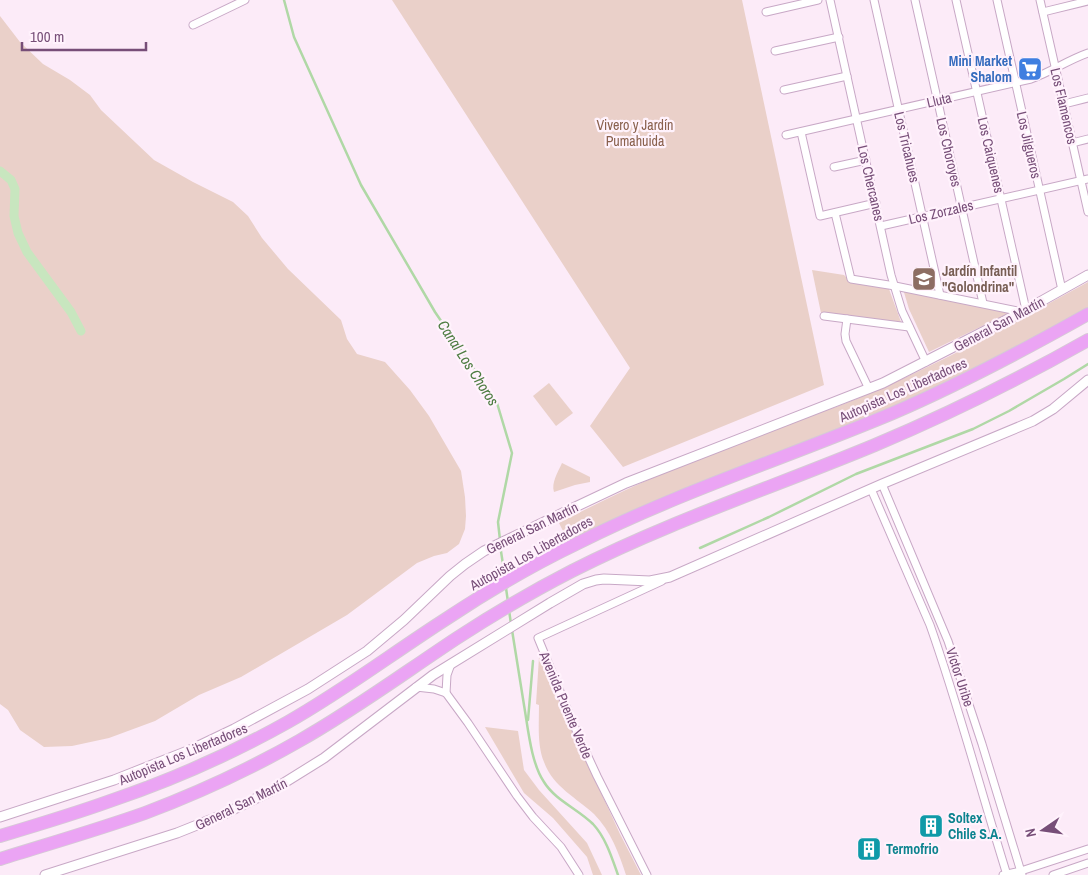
<svg xmlns="http://www.w3.org/2000/svg" width="1088" height="875" font-family="'Archivo Narrow',sans-serif">
<style>
.green{fill:#ead0c9}
.lines{fill:none;stroke-linecap:round;stroke-linejoin:round}
.stream{stroke:#b0d8a6;stroke-width:2.5}
.canal{stroke:#c8e6bf;stroke-width:9}
.minor-casing{stroke:#c8a8c6;stroke-width:9}
.tertiary-casing{stroke:#c8a8c6;stroke-width:11}
.motorway-casing{stroke:#d6cad6;stroke-width:14}
.minor{stroke:#fff;stroke-width:7}
.tertiary{stroke:#fff;stroke-width:9}
.motorway{stroke:#eba4f4;stroke-width:12}
.labels{text-anchor:middle;stroke-width:4.5;stroke-linejoin:round;paint-order:stroke}
.shop-label{font-size:14px;font-weight:bold;fill:#366cbe;stroke:#fff2fc;text-anchor:end}
.street-label{font-size:14px;fill:#774e78;stroke:#fff2fc}
.park-label{font-size:14px;fill:#89604c;stroke:#fff2fc}
.education-label{font-size:14px;font-weight:bold;fill:#785e54;stroke:#fff2fc;text-anchor:start}
.culture-label{font-size:14px;font-weight:bold;fill:#0d838f;stroke:#fff2fc;text-anchor:start}
.water-label{font-size:15px;font-style:italic;fill:#4d7c41;stroke:#fff2fc}
</style>
<rect width="100%" height="100%" fill="#fcebf8"/>
<g class="green">
<polygon points="392,0 742,0 824,385 623,467 590,426 630,368"/>
<polygon points="0,16 20,42 43,64 70,80 90,95 101,110 154,160 193,182 233,202 248,216 262,238 288,269 341,320 347,339 357,354 385,362 410,390 429,416 461,471 465,497 466,516 465,529 459,544 447,553 434,556 417,563 347,615 241,677 199,695 155,721 109,738 72,746 44,747 20,730 8,710 0,704"/>
<polygon points="812,270 844,275 852,283 889,289 901,322 821,313"/>
<path d="M1088,282v26l-77,42 -71,36 -52,24 -320,131 -9,-18c72,-38 149,-70 225,-98 27,-10 55,-18 82,-30 76,-32 149,-73 222,-113z"/>
<polygon points="903,289 1009,313 929,352 909,309"/>
<polygon points="549,383 573,413 556,426 533,396"/>
<path d="M562,463l28,14v5l-15,3 -21,7c-3,-9 4,-20 8,-29z"/>
<path d="M539,657l81,177 21,41h-15c-7,-21 -15,-44 -32,-61 -17,-16 -41,-27 -50,-52 -7,-17 -5,-38 -5,-57l-3,-1z"/>
<polygon points="485,727 518,731 524,770 539,790 587,843 602,875 593,875 587,857 553,818 524,793"/>
</g>
<g class="lines">
<g class="stream">
<polyline points="284,0 294,37 361,185 435,312 497,403 512,453 498,522 500,540"/>
<polyline points="500,545 505,577"/>
<polyline points="700,548 769,517 856,474 973,429 1009,411 1064,379 1088,364"/>
<polyline points="506,588 508,602"/>
<polyline points="509,610 511,624"/>
<path d="M512,630c4,25 8,50 12,75 4,23 7,58 20,77 11,18 34,27 49,42 13,14 19,34 25,51"/>
<polyline points="528,720 533,661"/>
</g>
<polyline class="canal" points="0,171 11,180 15,189 14,216 18,233 27,252 71,312 81,331"/>
<defs>
<g id="minor">
<polyline points="830,0 891,275 902,311 926,362"/>
<polyline points="874,0 940,295"/>
<polyline points="915,0 983,303"/>
<polyline points="956,0 1026,310"/>
<polyline points="997,0 1062,290"/>
<polyline points="1040,0 1088,212"/>
<polyline points="766,12 818,0"/>
<polyline points="1043,12 1088,1"/>
<polyline points="193,25 245,0"/>
<polyline points="775,51 839,37"/>
<polyline points="784,90 847,76"/>
<polyline points="1064,104 1088,98"/>
<polyline points="801,132 820,216 876,203"/>
<path d="M786,135l245,-56c20,-7 37,-19 57,-26"/>
<polyline points="1072,143 1088,139"/>
<polyline points="834,167 866,160"/>
<polyline points="835,213 851,279 895,286 1022,312"/>
<polyline points="881,226 1088,179"/>
<polyline points="824,316 909,327"/>
<polyline points="847,319 845,334 846,341 869,389"/>
<polyline points="882,484 948,641 982,744 1022,875"/>
<path d="M871,489l59,136c29,82 51,167 77,250"/>
<polyline points="416,687 434,689 446,693 468,723 517,796 533,817 561,847 579,875"/>
<polyline points="446,693 447,675 451,664"/>
<polyline points="647,875 597,776 578,735 538,638 662,581"/>
<polyline points="1003,875 1021,871 1088,849"/>
<polyline points="1053,875 1088,863"/>
</g>
<g id="tertiary">
<polyline points="0,817 114,780 190,750 234,729 308,689 367,651 404,620 450,576 465,564 484,551 571,509 626,483 883,383 1022,312 1088,275"/>
<polyline points="45,875 177,833 222,815 271,791 324,758 433,675 550,603 583,584 596,580 604,579 650,581 670,577 882,484 1033,421 1053,409 1088,380"/>
</g>
<g id="motorway">
<path d="M0,836c37,-11 74,-22 110,-35 62,-21 121,-47 178,-79 55,-31 105,-69 158,-103 42,-28 86,-54 132,-76 101,-51 210,-86 315,-130 67,-29 131,-63 195,-99"/>
<path d="M0,859c48,-15 97,-29 145,-46 53,-20 105,-44 154,-72 55,-31 105,-68 158,-103 37,-24 76,-47 115,-67 98,-50 202,-84 303,-126 74,-31 144,-66 213,-105"/>
</g>
</defs>
<use href="#minor" class="minor-casing"/>
<use href="#tertiary" class="tertiary-casing"/>
<use href="#motorway" class="motorway-casing"/>
<use href="#minor" class="minor"/>
<use href="#tertiary" class="tertiary"/>
<use href="#motorway" class="motorway"/>
</g>
<defs>
<symbol id="supermarket-square" viewBox="-11 -11 22 22"><rect x="-9" y="-9" width="18" height="18" rx="4" fill="#3f7fe0" stroke="#fff2fc"/><path d="M-6-5.5h2.5l.6 2H6L4.5 2H-2.5L-4.4-4H-6ZM-1.5 3.2a1.3 1.3 0 1 0 .1 0ZM3 3.2a1.3 1.3 0 1 0 .1 0Z" fill="#fff"/></symbol>
<symbol id="school-square" viewBox="-11 -11 22 22"><rect x="-9" y="-9" width="18" height="18" rx="4" fill="#8d6e63" stroke="#fff2fc"/><path d="M0-5L7-2L0 1L-7-2ZM-4 1L0 2.5L4 1V4Q0 6-4 4Z" fill="#fff"/></symbol>
<symbol id="building-square" viewBox="-11 -11 22 22"><rect x="-9" y="-9" width="18" height="18" rx="4" fill="#0f9aa8" stroke="#fff2fc"/><path d="M-4-6H4V6H1V3H-1V6H-4ZM-2.5-4.3h1.7v1.8h-1.7ZM.8-4.3h1.7v1.8H.8ZM-2.5-1h1.7V.8h-1.7ZM.8-1h1.7V.8H.8Z" fill="#fff"/></symbol>
</defs>
<g fill-rule="evenodd">
<use href="#supermarket-square" x="1016" y="55" width="28" height="28"/>
<use href="#school-square" x="910" y="265" width="28" height="28"/>
<use href="#building-square" x="917" y="812" width="28" height="28"/>
<use href="#building-square" x="855" y="835" width="28" height="28"/>
</g>
<g class="labels">
<g class="shop-label">
<text x="1012" y="66">Mini Market<tspan x="1012" dy="16">Shalom</tspan></text>
</g>
<g class="street-label">
<text transform="translate(939 100) rotate(-13)" y="5">Lluta</text>
<text transform="translate(1064 106) rotate(77)" y="5">Los Flamencos</text>
<text transform="translate(1029 145) rotate(77)" y="5">Los Jilgueros</text>
<text transform="translate(907 147) rotate(77)" y="5">Los Tricahues</text>
<text transform="translate(949 152) rotate(77)" y="5">Los Choroyes</text>
<text transform="translate(991 155) rotate(77)" y="5">Los Caiquenes</text>
<text transform="translate(871 183) rotate(77)" y="5">Los Chercanes</text>
<text transform="translate(941 212) rotate(-13)" y="5">Los Zorzales</text>
<text transform="translate(999 324) rotate(-28)" y="5">General San Martín</text>
<text transform="translate(903 390) rotate(-24)" y="5">Autopista Los Libertadores</text>
<text transform="translate(532 528) rotate(-26)" y="5">General San Martín</text>
<text transform="translate(531 553) rotate(-29)" y="5">Autopista Los Libertadores</text>
<text transform="translate(960 677) rotate(72)" y="5">Víctor Uribe</text>
<text transform="translate(566 705) rotate(67)" y="5">Avenida Puente Verde</text>
<text transform="translate(183 754) rotate(-23)" y="5">Autopista Los Libertadores</text>
<text transform="translate(241 804) rotate(-26)" y="5">General San Martín</text>
</g>
<g class="park-label">
<text x="635" y="130">Vivero y Jardín<tspan x="635" dy="16">Pumahuida</tspan></text>
</g>
<g class="education-label">
<text x="942" y="276">Jardín Infantil<tspan x="942" dy="16">"Golondrina"</tspan></text>
</g>
<g class="culture-label">
<text x="948" y="823">Soltex<tspan x="948" dy="16">Chile S.A.</tspan></text>
<text x="886" y="854">Termofrio</text>
</g>
<g class="water-label">
<text transform="translate(468 363) rotate(57)" y="5">Canal Los Choros</text>
</g>
</g>
<g transform="translate(1043 830) rotate(257)" stroke="#fff2fc" stroke-width="4" paint-order="stroke">
<path d="M0-4L9 19L0 12L-9 19Z" fill="#774e78"/>
<text y="-8" font-size="14" font-weight="bold" text-anchor="middle" fill="#774e78">N</text>
</g>
<path d="M22 42v8h124v-8" fill="none" stroke="#774e78" stroke-width="2.5"/>
<text x="30" y="42" font-size="15" fill="#774e78" stroke="#fff2fc" stroke-width="4" paint-order="stroke">100 m</text>
</svg>
